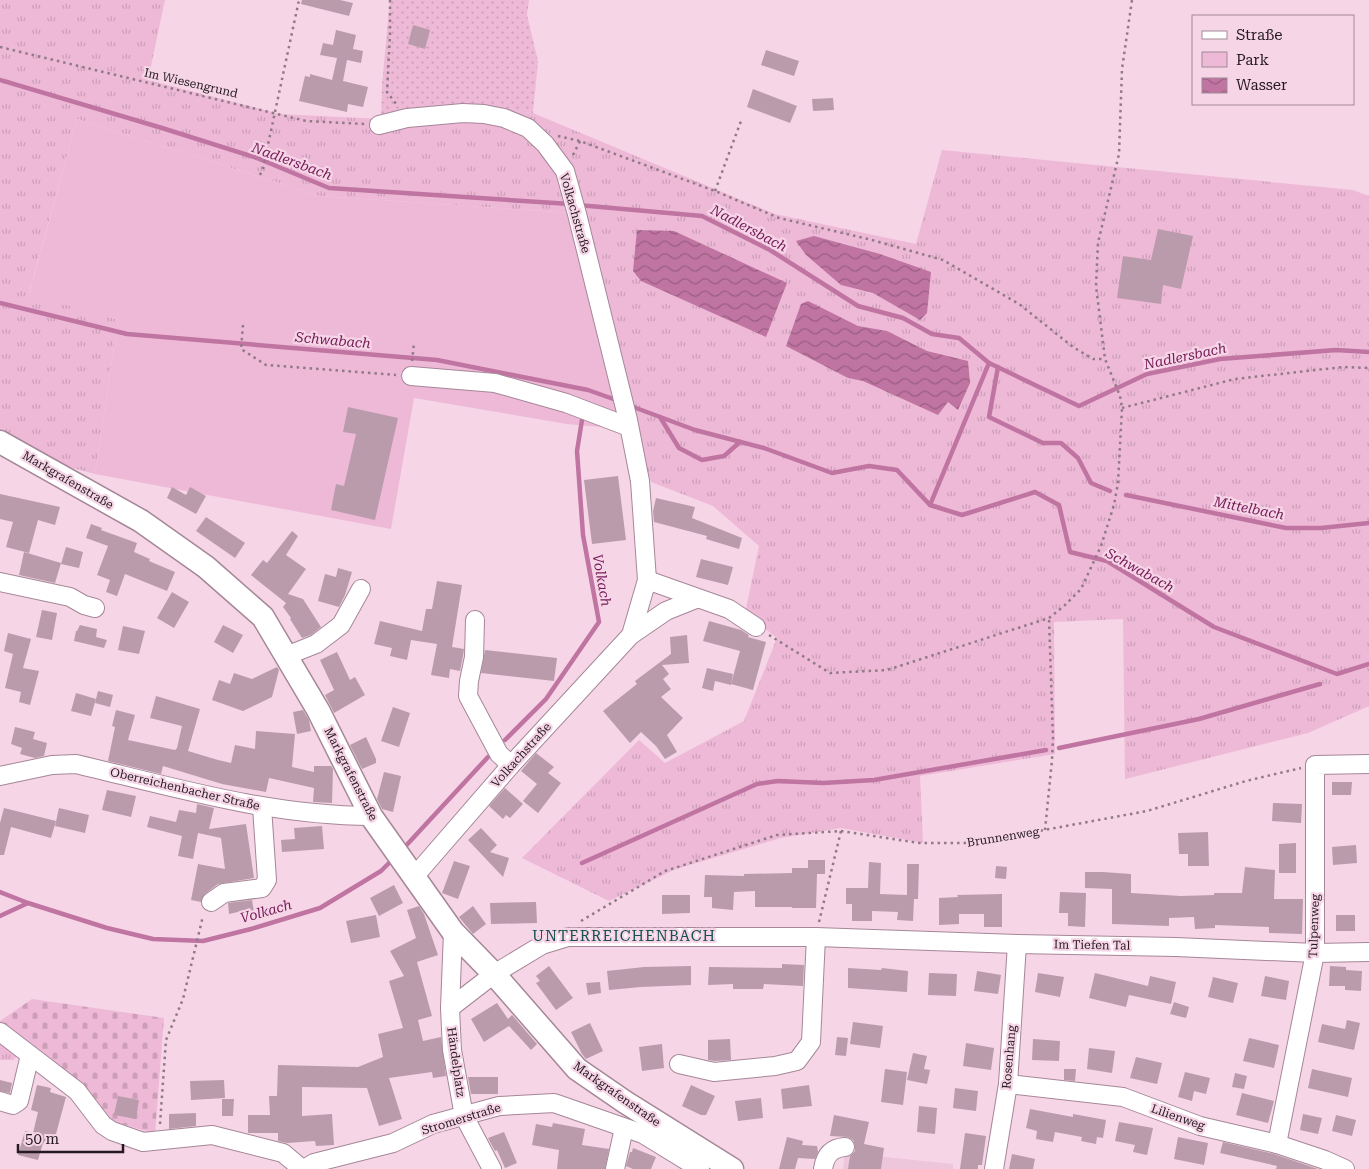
<svg xmlns="http://www.w3.org/2000/svg" width="1369" height="1169" font-family="'Roboto Serif',serif">
<style>
.built{fill:#edc6dc}
.grass{fill:url(#grass-tufts)}
.cemetery{fill:url(#cemetery-stones)}
.park{fill:#eeb9d7}
.garden{fill:url(#garden-dots)}
.water{fill:url(#water-waves)}
.lines{fill:none;stroke-linecap:round;stroke-linejoin:round}
.stream{stroke:#bf74a1;stroke-width:4.5}
.building{fill:#ba9bac}
.minor-casing{stroke:#a58798;stroke-width:20}
.major-casing{stroke:#a58798;stroke-width:25}
.path{stroke:#907a86;stroke-width:2.5;stroke-dasharray:2.5 4;stroke-linecap:butt}
.minor{stroke:#fff;stroke-width:18}
.major{stroke:#fff;stroke-width:22}
.labels{text-anchor:middle;stroke-width:4.5;stroke-linejoin:round;paint-order:stroke}
.street-label{font-size:12px;fill:#251a20;stroke:#f6d5e7}
.water-label{font-size:14px;font-style:italic;fill:#731956;stroke:#f6d5e7}
.quarter-label{font-size:15px;letter-spacing:1px;fill:#145150;stroke:#f6d5e7}
</style>
<defs>
<pattern id="grass-tufts" width="24" height="20" patternUnits="userSpaceOnUse" patternTransform="scale(1.25)"><rect width="24" height="20" fill="#eeb9d7"/><path d="M3 7l-1-3M5 7V3M7 7l1-3M15 17l-1-3M17 17v-4M19 17l1-3" fill="none" stroke="#cc9eb8"/></pattern>
<pattern id="cemetery-stones" width="16" height="16" patternUnits="userSpaceOnUse" patternTransform="scale(1.25)"><rect width="16" height="16" fill="#eeb9d7"/><path d="M2 7V4a2 2 0 0 1 4 0v3zM10 15v-3a2 2 0 0 1 4 0v3z" fill="#cc9eb8"/></pattern>
<pattern id="garden-dots" width="8" height="8" patternUnits="userSpaceOnUse" patternTransform="scale(1.25)"><rect width="8" height="8" fill="#eeb9d7"/><path d="M2 2h.1M6 6h.1" fill="none" stroke="#cc9eb8" stroke-width="1.8" stroke-linecap="round"/></pattern>
<pattern id="water-waves" width="16" height="10" patternUnits="userSpaceOnUse" patternTransform="scale(1.25)"><rect width="16" height="10" fill="#bf74a1"/><path d="M0 5q4-4 8 0t8 0" fill="none" stroke="#9b5e83"/></pattern>
</defs>
<rect width="100%" height="100%" fill="#f6d5e7"/>
<polygon class="built" points="845,1153 953,1164 953,1169 843,1169"/>
<g class="grass">
<polygon points="0,0 165,0 148,80 280,114 381,119 465,105 533,113 775,214 916,244 942,150 1353,190 1369,196 1369,707 1367,707 1308,733 1125,779 1123,619 1054,622 1055,754 920,776 923,843 841,828 781,838 676,869 609,901 522,858 639,740 665,763 744,721 777,638 745,613 759,546 713,506 651,482 573,213 320,196 77,119 29,293 118,320 95,474 0,448"/>
<polygon points="0,1028 27,1049 13,1060 0,1060"/>
</g>
<polygon class="cemetery" points="32,999 164,1018 155,1134 106,1119 0,1028 0,1021"/>
<polygon class="park" points="77,119 320,196 573,213 635,430 567,424 414,398 391,529 95,474 118,320 29,294"/>
<polygon class="garden" points="390,0 529,0 527,15 538,61 533,113 465,105 381,119 382,85"/>
<g class="water">
<polygon points="637,230 674,231 787,283 766,337 641,281 633,271"/>
<polygon points="814,236 880,254 931,272 927,313 920,320 873,293 841,285 806,255 796,241"/>
<polygon points="808,301 858,326 887,331 927,351 968,361 970,383 958,410 948,402 938,415 863,381 848,378 786,346 801,304"/>
</g>
<g class="lines">
<g class="stream">
<polyline points="0,80 162,128 257,158 329,188 570,204"/>
<polyline points="578,205 702,216 770,250 858,306 903,318 932,334 959,338 989,363 1079,406 1147,374 1220,359 1336,350 1369,352"/>
<polyline points="0,303 127,334 437,360 588,390 619,401"/>
<polyline points="998,367 989,417 1043,443 1061,443 1078,458 1091,483 1110,491"/>
<polyline points="628,405 695,430 764,448 832,473 869,466 897,470 930,505 962,515 1035,492 1059,505 1070,552 1107,561 1214,627 1337,674 1369,664"/>
<polyline points="660,417 679,448 702,460 724,456 740,442"/>
<polyline points="1126,495 1286,528 1321,528 1369,523"/>
<polyline points="930,505 989,363"/>
<polyline points="505,740 546,699 599,622 583,535 577,451 582,420"/>
<polyline points="1059,748 1199,719 1320,684"/>
<polyline points="402,850 488,757"/>
<polyline points="582,863 757,784 778,781 823,783 874,780 1046,750"/>
<polyline points="0,892 28,903"/>
<polyline points="0,916 28,903 107,928 153,939 203,941 251,929 320,908 381,871 393,859"/>
</g>
</g>
<g class="building">
<polygon points="302,0 340,0 353,3 349,16 301,4"/>
<polygon points="413,25 430,30 425,49 408,44"/>
<polygon points="336,30 356,35 353,49 363,51 361,63 347,60 343,81 368,87 363,107 348,104 347,112 299,101 305,76 310,77 310,74 332,80 337,58 320,55 323,43 333,45"/>
<polygon points="766,50 799,61 794,76 761,65"/>
<polygon points="753,89 797,106 790,123 747,107"/>
<polygon points="833,98 834,110 813,111 812,99"/>
<polygon points="1158,229 1193,236 1181,289 1163,285 1161,304 1117,298 1123,256 1151,260"/>
<polygon points="348,407 398,418 375,520 331,510 336,484 344,486 356,434 343,432"/>
<polygon points="618,476 626,540 592,544 584,480"/>
<polygon points="172,487 186,495 190,487 206,496 196,514 167,498"/>
<polygon points="0,494 60,507 55,525 38,520 29,553 6,547 13,522 0,519"/>
<polygon points="656,498 695,507 692,518 742,538 739,549 706,539 707,536 654,522 653,511"/>
<polygon points="206,517 245,543 235,558 196,531"/>
<polygon points="91,524 102,528 101,530 137,543 134,552 150,559 149,561 175,572 167,591 125,574 117,596 106,592 110,580 97,575 108,546 86,538"/>
<polygon points="292,531 298,536 286,555 306,569 288,594 303,599 321,627 311,635 302,638 290,619 291,618 283,607 286,603 251,575 263,560 267,563"/>
<polygon points="66,547 83,552 79,568 61,564"/>
<polygon points="24,552 61,563 55,583 19,575"/>
<polygon points="701,559 733,567 728,585 696,577"/>
<polygon points="338,568 352,572 345,595 339,607 318,601 325,574 336,577"/>
<polygon points="437,581 462,585 452,647 464,649 463,656 460,671 450,669 449,678 431,675 437,644 411,640 407,660 390,656 392,648 374,644 380,621 422,631 426,609 432,609"/>
<polygon points="172,592 189,602 174,628 157,618"/>
<polygon points="42,610 57,613 52,640 36,637"/>
<polygon points="709,621 741,630 749,635 748,637 766,642 753,690 731,684 740,651 703,641"/>
<polygon points="80,625 97,629 96,637 107,640 104,648 74,641 76,631 77,631"/>
<polygon points="223,625 243,635 233,653 214,642"/>
<polygon points="123,626 145,631 139,654 118,650"/>
<polygon points="8,633 31,639 23,668 39,671 30,705 19,702 21,692 5,688 13,654 4,651"/>
<polygon points="687,635 689,663 662,665 669,674 663,679 671,689 661,697 683,718 667,735 677,752 665,759 656,746 641,732 630,743 603,711 637,684 635,681 671,654 670,637"/>
<polygon points="485,650 557,658 554,681 481,673"/>
<polygon points="337,652 350,680 355,677 365,695 334,713 325,695 334,690 320,660"/>
<polygon points="277,667 279,670 272,697 243,711 212,700 219,680 230,684 234,673 252,679"/>
<polygon points="707,668 733,674 731,685 715,681 713,691 702,688"/>
<polygon points="98,691 113,695 110,707 95,703"/>
<polygon points="76,693 96,699 91,716 71,711"/>
<polygon points="156,696 200,709 188,751 218,760 231,763 235,745 255,749 256,731 295,734 292,767 314,772 314,766 331,766 333,769 332,803 313,802 314,788 269,778 266,792 222,784 163,766 161,774 108,761 115,727 112,726 116,710 135,715 128,740 175,750 177,748 182,726 150,718"/>
<polygon points="393,707 410,713 399,747 381,741"/>
<polygon points="303,710 309,720 311,731 297,734 293,712"/>
<polygon points="15,727 35,732 33,739 47,743 44,756 35,758 20,754 22,748 11,744"/>
<polygon points="366,737 376,759 376,763 362,769 350,745"/>
<polygon points="536,753 554,767 548,773 561,783 538,813 523,801 537,784 521,771"/>
<polygon points="384,772 401,776 393,812 382,809 377,799"/>
<polygon points="1332,782 1352,782 1351,795 1332,795"/>
<polygon points="505,788 523,804 510,818 506,815 503,819 489,806"/>
<polygon points="107,790 136,796 131,817 102,810"/>
<polygon points="1273,803 1302,804 1301,823 1272,821"/>
<polygon points="197,804 214,808 209,829 246,824 254,878 218,884 205,894 201,902 191,900 198,864 225,869 221,838 198,833 193,859 178,856 182,836 147,827 150,816 176,822 179,810 196,813"/>
<polygon points="4,808 56,821 51,838 11,827 4,855 0,855 0,823"/>
<polygon points="59,808 89,815 85,833 55,826"/>
<polygon points="322,826 324,849 282,852 281,840 295,839 294,828"/>
<polygon points="481,828 497,845 490,852 509,858 503,877 468,840"/>
<polygon points="1208,832 1209,866 1188,866 1188,854 1179,854 1178,833"/>
<polygon points="1296,843 1296,873 1279,873 1279,844"/>
<polygon points="1356,845 1357,863 1333,865 1332,847"/>
<polygon points="808,860 825,860 825,874 817,874 816,908 792,908 792,907 755,907 755,891 734,892 733,910 712,908 712,897 704,897 705,875 744,876 744,874 792,873 792,868 808,868"/>
<polygon points="454,861 470,866 458,899 442,893"/>
<polygon points="869,862 881,863 880,894 907,895 907,864 919,864 918,899 914,899 913,921 897,920 898,912 872,911 872,921 852,921 852,904 846,904 846,888 868,888"/>
<polygon points="996,866 1007,867 1006,879 995,878"/>
<polygon points="1245,867 1275,870 1274,899 1303,899 1302,934 1269,933 1269,927 1215,925 1215,928 1195,929 1194,917 1169,918 1169,926 1112,924 1112,889 1085,888 1085,872 1103,872 1131,874 1131,893 1181,896 1214,895 1214,893 1242,893"/>
<polygon points="394,885 403,903 379,916 370,898"/>
<polygon points="1060,892 1086,893 1085,927 1068,926 1068,913 1059,913"/>
<polygon points="1002,894 1002,927 984,927 984,914 959,914 959,924 939,925 939,898 958,897 957,895"/>
<polygon points="662,895 690,895 690,913 662,914"/>
<polygon points="252,900 254,912 243,914 242,911 229,914 228,903"/>
<polygon points="536,902 537,923 491,924 490,903"/>
<polygon points="419,906 424,914 438,955 417,962 432,1016 418,1020 423,1041 441,1037 446,1076 433,1078 432,1072 389,1078 402,1119 379,1126 367,1088 302,1087 302,1116 332,1114 334,1145 316,1146 315,1141 287,1143 278,1141 278,1133 248,1133 248,1115 270,1115 269,1096 277,1096 278,1065 358,1067 383,1057 378,1034 403,1028 389,981 404,976 390,951 416,938 407,910"/>
<polygon points="473,906 486,924 473,934 459,917"/>
<polygon points="376,915 380,937 351,943 346,921"/>
<rect x="1336" y="915" width="19" height="16"/>
<polygon points="782,964 804,965 803,986 764,984 763,989 733,989 733,984 708,985 709,967 782,968"/>
<polygon points="549,966 573,998 556,1010 536,983 540,981 536,976"/>
<polygon points="691,966 691,985 641,987 609,990 607,971 644,967"/>
<polygon points="1330,966 1346,967 1346,970 1362,971 1361,991 1345,990 1345,986 1329,986"/>
<polygon points="848,968 881,970 882,968 908,971 907,992 848,988"/>
<polygon points="977,971 1001,975 998,994 974,991"/>
<polygon points="929,973 957,974 956,996 928,995"/>
<polygon points="1038,973 1064,977 1060,997 1035,992"/>
<polygon points="1095,973 1148,986 1150,976 1176,982 1171,1004 1129,995 1126,1007 1089,998"/>
<polygon points="1265,976 1289,981 1286,1000 1261,996"/>
<polygon points="1213,977 1238,983 1233,1003 1208,997"/>
<polygon points="600,982 601,993 588,995 586,983"/>
<polygon points="1174,1002 1189,1007 1186,1018 1170,1014"/>
<polygon points="497,1003 508,1019 512,1015 537,1044 531,1050 509,1026 484,1042 471,1019"/>
<polygon points="1347,1020 1360,1023 1354,1050 1318,1042 1322,1024 1345,1029"/>
<polygon points="853,1022 883,1026 880,1048 850,1044"/>
<polygon points="590,1023 603,1051 586,1059 582,1054 571,1032"/>
<polygon points="837,1037 848,1038 846,1056 835,1055"/>
<polygon points="1249,1038 1279,1045 1274,1068 1243,1061"/>
<polygon points="730,1039 731,1060 715,1061 708,1060 708,1040"/>
<polygon points="1033,1039 1060,1041 1059,1061 1032,1060"/>
<polygon points="966,1043 994,1048 991,1070 963,1066"/>
<polygon points="662,1044 664,1068 642,1071 639,1047"/>
<polygon points="1089,1048 1115,1051 1112,1073 1087,1069"/>
<polygon points="913,1053 927,1056 924,1069 930,1070 927,1084 907,1080"/>
<polygon points="1136,1057 1162,1063 1157,1084 1130,1078"/>
<polygon points="885,1069 907,1072 903,1105 881,1102"/>
<polygon points="1064,1069 1076,1069 1075,1081 1064,1080"/>
<polygon points="1312,1069 1352,1078 1348,1097 1308,1088"/>
<polygon points="1185,1072 1210,1078 1206,1094 1194,1091 1192,1101 1178,1097"/>
<polygon points="1235,1073 1247,1076 1244,1089 1232,1087"/>
<polygon points="468,1077 498,1077 498,1094 471,1094"/>
<polygon points="0,1080 12,1083 10,1093 0,1091"/>
<polygon points="224,1080 225,1098 191,1100 190,1081"/>
<polygon points="37,1085 51,1088 50,1092 66,1097 53,1145 43,1143 38,1160 18,1155 25,1131 33,1133 38,1112 31,1110"/>
<polygon points="691,1085 715,1096 706,1115 701,1115 682,1106"/>
<polygon points="809,1085 812,1106 783,1109 781,1089"/>
<polygon points="955,1088 978,1091 976,1111 953,1108"/>
<polygon points="1242,1093 1274,1101 1268,1123 1236,1115"/>
<polygon points="118,1096 139,1100 136,1119 114,1115"/>
<polygon points="761,1098 763,1118 738,1121 735,1101"/>
<polygon points="222,1099 234,1099 233,1116 222,1116"/>
<polygon points="919,1106 937,1108 935,1134 917,1132"/>
<polygon points="1030,1109 1073,1117 1073,1114 1106,1120 1103,1138 1097,1137 1096,1144 1081,1141 1082,1137 1055,1132 1053,1142 1036,1139 1037,1131 1026,1128"/>
<polygon points="196,1113 196,1126 169,1129 169,1114"/>
<polygon points="1303,1114 1322,1118 1318,1134 1300,1130"/>
<polygon points="834,1115 869,1122 864,1144 884,1148 881,1169 848,1169 850,1156 855,1151 855,1145 853,1140 848,1137 830,1136"/>
<polygon points="1336,1115 1356,1120 1352,1136 1332,1131"/>
<polygon points="1119,1122 1153,1128 1147,1155 1133,1152 1135,1145 1115,1141"/>
<polygon points="553,1123 585,1129 582,1145 609,1149 605,1169 557,1169 559,1150 532,1145 536,1124 552,1127"/>
<polygon points="504,1132 517,1163 505,1168 497,1150 495,1151 488,1138"/>
<polygon points="965,1133 986,1136 982,1165 978,1165 978,1169 960,1169"/>
<polygon points="787,1137 803,1141 802,1145 817,1146 818,1152 815,1159 798,1158 795,1169 779,1169"/>
<polygon points="1178,1137 1208,1143 1204,1165 1174,1159"/>
<polygon points="1223,1142 1274,1154 1318,1169 1276,1169 1277,1166 1220,1153"/>
<polygon points="633,1148 656,1157 651,1169 633,1169 626,1166 630,1152 632,1152"/>
<polygon points="1012,1154 1035,1159 1033,1169 1009,1169"/>
</g>
<g class="lines">
<defs>
<g id="minor">
<polyline points="379,125 407,118 463,113 484,114 504,118 528,128 545,144 565,171 577,214 628,420 640,481 647,580 631,635"/>
<polyline points="411,376 495,383 566,403 629,427"/>
<polyline points="647,580 729,609 756,627"/>
<polyline points="0,582 70,597 84,605 95,608"/>
<polyline points="475,620 474,657 469,681 468,696 499,754 511,765"/>
<polyline points="286,656 316,644 341,625 361,589"/>
<path d="M0,776l52,-11 24,-1c97,23 195,52 295,52"/>
<polyline points="414,877 511,765 631,635 666,611 696,599"/>
<polyline points="211,902 224,893 262,888 267,880 262,807"/>
<polyline points="453,932 450,1008 452,1050 464,1116 492,1169"/>
<polyline points="450,1008 494,974 542,945 568,937 816,937 1017,944 1176,947 1315,953 1369,952"/>
<polyline points="0,1032 77,1091 103,1125 112,1131 143,1142 212,1135 283,1153 302,1169"/>
<polyline points="679,1064 714,1072 775,1066 797,1061 811,1042 816,937"/>
<polyline points="1008,1084 1123,1097 1200,1126 1277,1144 1325,1160 1345,1169"/>
<polyline points="0,1101 13,1105 19,1101 30,1055"/>
<polyline points="1277,1144 1315,953 1315,765 1369,764"/>
<polyline points="304,1169 314,1163 393,1143 433,1124 499,1106 554,1103 643,1134 700,1169"/>
<polyline points="615,1169 624,1128"/>
<path d="M823,1169c2,-13 8,-21 22,-22"/>
<polyline points="994,1169 1008,1084 1017,944"/>
</g>
<polyline id="major" points="0,442 141,521 206,567 263,617 318,710 371,816 453,932 494,974 577,1069 625,1102 732,1169"/>
</defs>
<use href="#minor" class="minor-casing"/>
<use href="#major" class="major-casing"/>
<g class="path">
<polyline points="390,0 390,35 387,92 397,105"/>
<polyline points="0,47 306,121 365,124"/>
<polyline points="558,136 580,141 715,191 779,218 872,240 943,260 1019,304 1073,347 1093,359 1105,359"/>
<polyline points="573,155 580,141"/>
<polyline points="260,175 263,168 299,0"/>
<polyline points="715,191 741,121"/>
<polyline points="243,325 241,349 266,365 396,375"/>
<polyline points="412,361 414,343"/>
<polyline points="1122,408 1235,379 1343,367 1369,368"/>
<polyline points="769,635 830,673 887,670 1049,618 1064,606 1081,589 1101,546 1114,505 1118,483 1122,408 1120,396 1105,359 1096,286 1098,243 1119,154 1122,69 1132,0"/>
<polyline points="1045,830 1052,760 1053,738 1049,618"/>
<polyline points="581,921 665,871 777,835 841,831 919,843 974,843 1147,811 1246,781 1301,768"/>
<polyline points="819,922 841,831"/>
<polyline points="160,1124 166,1040 183,999 203,916"/>
</g>
<use href="#minor" class="minor"/>
<use href="#major" class="major"/>
</g>
<g class="labels">
<g class="street-label">
<text transform="translate(191 83) rotate(13)" y="4">Im Wiesengrund</text>
<text transform="translate(575 213) rotate(74)" y="4">Volkachstraße</text>
<text transform="translate(68 480) rotate(30)" y="4">Markgrafenstraße</text>
<text transform="translate(521 755) rotate(-48)" y="4">Volkachstraße</text>
<text transform="translate(351 774) rotate(63)" y="4">Markgrafenstraße</text>
<text transform="translate(185 789) rotate(13)" y="4">Oberreichenbacher Straße</text>
<text transform="translate(1003 837) rotate(-9)" y="4">Brunnenweg</text>
<text transform="translate(1314 926) rotate(-88)" y="4">Tulpenweg</text>
<text transform="translate(1092 945) rotate(1)" y="4">Im Tiefen Tal</text>
<text transform="translate(1009 1057) rotate(-85)" y="4">Rosenhang</text>
<text transform="translate(456 1062) rotate(82)" y="4">Händelplatz</text>
<text transform="translate(617 1094) rotate(35)" y="4">Markgrafenstraße</text>
<text transform="translate(1178 1117) rotate(19)" y="4">Lilienweg</text>
<text transform="translate(461 1119) rotate(-17)" y="4">Stromerstraße</text>
</g>
<g class="water-label">
<text transform="translate(292 161) rotate(20)" y="5">Nadlersbach</text>
<text transform="translate(749 228) rotate(28)" y="5">Nadlersbach</text>
<text transform="translate(333 340) rotate(5)" y="5">Schwabach</text>
<text transform="translate(1185 356) rotate(-12)" y="5">Nadlersbach</text>
<text transform="translate(1249 508) rotate(11)" y="5">Mittelbach</text>
<text transform="translate(1140 570) rotate(29)" y="5">Schwabach</text>
<text transform="translate(602 580) rotate(80)" y="5">Volkach</text>
<text transform="translate(266 911) rotate(-16)" y="5">Volkach</text>
</g>
<g class="quarter-label">
<text x="624" y="941">UNTERREICHENBACH</text>
</g>
</g>
<rect x="1192" y="15" width="162" height="90" fill="#f6d5e7" stroke="#a28a97"/>
<rect x="1202" y="31" width="25" height="8" fill="#ffffff" stroke="#a28a97"/>
<text x="1236" y="40" font-size="15" fill="#251a20">Straße</text>
<rect x="1202" y="52" width="25" height="15" fill="#eeb9d7" stroke="#a28a97"/>
<text x="1236" y="65" font-size="15" fill="#251a20">Park</text>
<rect x="1202" y="78" width="25" height="15" fill="url(#water-waves)" stroke="#a28a97"/>
<text x="1236" y="90" font-size="15" fill="#251a20">Wasser</text>
<path d="M18 1144v8h105v-8" fill="none" stroke="#251a20" stroke-width="2.5"/>
<text x="25" y="1144" font-size="15" fill="#251a20" stroke="#f6d5e7" stroke-width="4" paint-order="stroke">50 m</text>
</svg>
